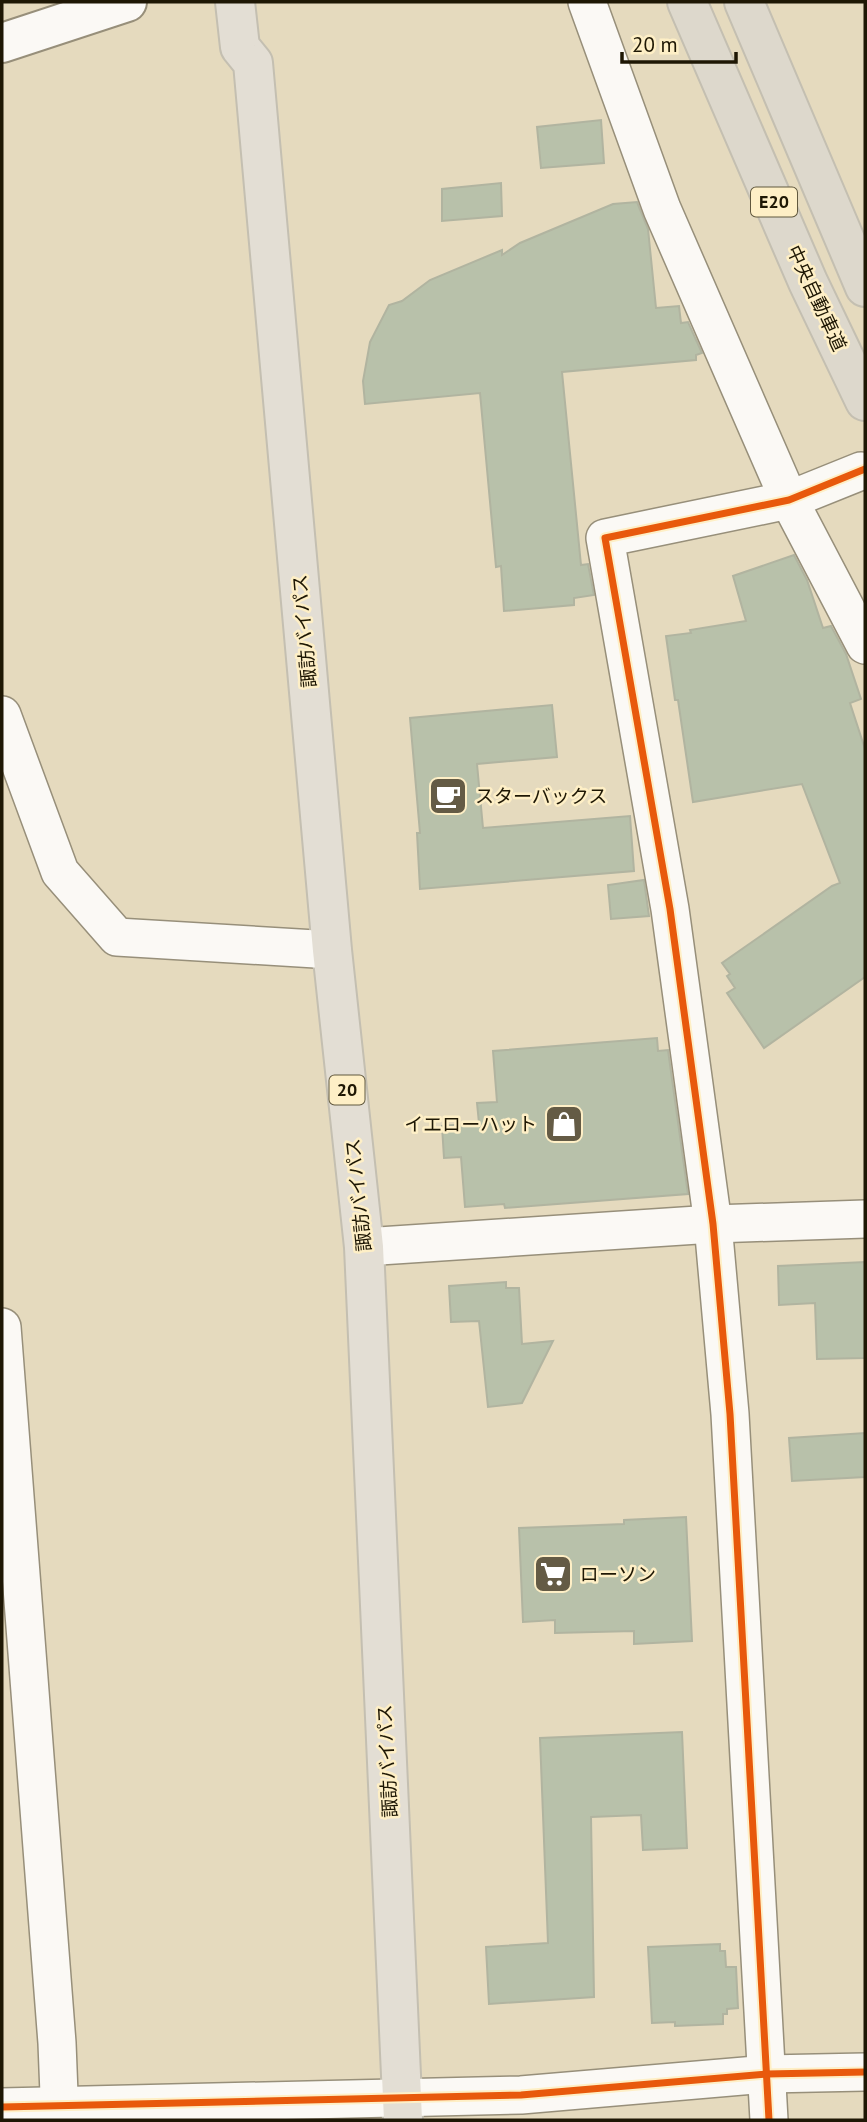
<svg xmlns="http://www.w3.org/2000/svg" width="867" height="2122" font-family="'PT Sans','Noto Sans JP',sans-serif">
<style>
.building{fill:#b8c1aa;stroke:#b1b4a0;stroke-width:2}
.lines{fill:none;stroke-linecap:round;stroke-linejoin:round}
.minor-casing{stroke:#978f7a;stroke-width:40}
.tertiary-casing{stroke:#978f7a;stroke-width:42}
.trunk-casing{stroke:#c4bfb1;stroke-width:42}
.motorway-casing{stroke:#c4bfb1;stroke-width:42}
.minor{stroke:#fbf9f5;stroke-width:37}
.tertiary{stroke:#fbf9f5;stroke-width:38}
.trunk{stroke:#e3ded4;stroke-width:38}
.motorway{stroke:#ddd8cc;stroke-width:38}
.cycleway-casing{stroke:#feefc6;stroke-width:11}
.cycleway{stroke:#e8590c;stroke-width:7}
.labels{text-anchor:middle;stroke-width:5;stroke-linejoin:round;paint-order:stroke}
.shield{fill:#feefc6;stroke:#61583e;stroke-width:2}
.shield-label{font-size:18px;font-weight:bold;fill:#1e1704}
.street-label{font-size:19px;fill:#1e1704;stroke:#feefc6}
.poi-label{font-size:19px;fill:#1e1704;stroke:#feefc6;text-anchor:start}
</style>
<rect width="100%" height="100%" fill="#e5dabe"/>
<g class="building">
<polygon points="601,120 604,163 541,168 537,127"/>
<polygon points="501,183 502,216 442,221 442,189"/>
<polygon points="637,202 648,229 656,308 679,306 681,323 688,322 702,353 696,355 696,360 562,372 581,565 588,564 594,595 574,598 574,605 504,611 501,566 496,567 480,393 365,404 363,381 370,342 389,305 402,301 430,280 502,250 502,255 520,243 613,204"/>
<polygon points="794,555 807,580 823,628 831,626 846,654 861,699 850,703 865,749 865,977 764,1048 727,993 735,988 727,976 730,974 722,963 832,886 840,883 802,784 693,802 678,700 675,700 666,636 691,633 690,630 746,621 733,576"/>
<polygon points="552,705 557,757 477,764 483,828 630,816 634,871 420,889 417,833 420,833 410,718"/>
<polygon points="644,880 649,916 611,919 608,885"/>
<polygon points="657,1038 658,1051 668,1050 688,1194 505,1208 504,1204 465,1207 461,1157 444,1158 442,1126 479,1123 477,1103 497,1102 493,1051"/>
<polygon points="865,1262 865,1358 817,1359 815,1303 779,1305 778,1266"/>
<polygon points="506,1282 506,1288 519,1288 522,1344 553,1341 522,1403 488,1407 479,1321 451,1322 449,1286"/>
<polygon points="865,1433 865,1477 792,1481 789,1438"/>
<polygon points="686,1517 692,1641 634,1644 634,1631 555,1633 555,1620 523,1622 519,1528 624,1524 624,1520"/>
<polygon points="682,1732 687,1848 643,1850 641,1815 591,1817 594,1997 489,2004 486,1947 548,1943 540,1738"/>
<polygon points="720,1944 720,1951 725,1951 726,1967 736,1967 738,2008 727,2009 727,2014 723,2014 723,2024 675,2026 675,2022 652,2023 648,1947"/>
</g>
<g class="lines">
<defs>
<g id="minor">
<polyline points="587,2 662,209 789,500 865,645"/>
<polyline points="2,715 60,872 117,937 332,950"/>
<polyline points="364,1247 713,1224 865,1219"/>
<polyline points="2,1327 57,2043 60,2120"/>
<polyline points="2,2107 521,2095 767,2074 865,2072"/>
<polyline points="769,2120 730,1414 713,1224 670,909 605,538 789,500 861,471"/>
</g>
<polyline id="tertiary" points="2,43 127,2"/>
<polyline id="trunk" points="235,2 240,47 253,63 332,950 364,1247 403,2120"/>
<g id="motorway">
<polyline points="687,2 808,282 865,401"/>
<polyline points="744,2 865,287"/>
</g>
</defs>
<use href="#minor" class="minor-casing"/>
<use href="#tertiary" class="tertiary-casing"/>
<use href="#trunk" class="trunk-casing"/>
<use href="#motorway" class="motorway-casing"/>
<use href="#minor" class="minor"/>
<use href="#tertiary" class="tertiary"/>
<use href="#trunk" class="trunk"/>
<use href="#motorway" class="motorway"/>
<defs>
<g id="cycleway">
<polyline points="2,2107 521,2095 767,2074 865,2072"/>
<polyline points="769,2120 730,1414 713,1224 670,909 605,538 789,500 865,469"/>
</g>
</defs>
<use href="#cycleway" class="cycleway-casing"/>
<use href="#cycleway" class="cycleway"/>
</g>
<defs>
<symbol id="cafe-square" viewBox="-11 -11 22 22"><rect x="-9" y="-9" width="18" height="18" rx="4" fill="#645b45" stroke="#feefc6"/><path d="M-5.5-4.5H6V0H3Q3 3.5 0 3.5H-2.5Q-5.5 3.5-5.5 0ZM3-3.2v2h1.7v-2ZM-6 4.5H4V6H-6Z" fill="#fff"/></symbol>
<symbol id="shop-square" viewBox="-11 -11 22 22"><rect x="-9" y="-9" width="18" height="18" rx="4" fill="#645b45" stroke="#feefc6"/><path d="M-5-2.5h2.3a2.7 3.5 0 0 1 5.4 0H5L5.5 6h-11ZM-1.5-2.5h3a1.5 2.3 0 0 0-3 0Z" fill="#fff"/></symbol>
<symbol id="supermarket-square" viewBox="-11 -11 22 22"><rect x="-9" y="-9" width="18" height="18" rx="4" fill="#645b45" stroke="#feefc6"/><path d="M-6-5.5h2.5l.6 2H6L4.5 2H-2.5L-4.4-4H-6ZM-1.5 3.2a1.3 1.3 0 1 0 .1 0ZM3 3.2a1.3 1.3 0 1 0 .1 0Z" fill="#fff"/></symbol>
</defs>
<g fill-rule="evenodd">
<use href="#cafe-square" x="426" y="774" width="44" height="44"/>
<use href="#shop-square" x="542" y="1102" width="44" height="44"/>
<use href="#supermarket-square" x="531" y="1552" width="44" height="44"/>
</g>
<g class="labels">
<g class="shield">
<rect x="751" y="187.5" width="46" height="29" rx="5"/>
<rect x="329.5" y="1075.5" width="35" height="29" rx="5"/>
</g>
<g class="shield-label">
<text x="774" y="208">E20</text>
<text x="347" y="1096">20</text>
</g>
<g class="street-label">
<text transform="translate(817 298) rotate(65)" y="7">中央自動車道</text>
<text transform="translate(304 631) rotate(-95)" y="7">諏訪バイパス</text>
<text transform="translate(358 1195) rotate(-96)" y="7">諏訪バイパス</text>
<text transform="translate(387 1761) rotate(-93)" y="7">諏訪バイパス</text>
</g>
<g class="poi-label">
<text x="475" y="803">スターバックス</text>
<text x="537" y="1131" text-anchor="end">イエローハット</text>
<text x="580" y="1581">ローソン</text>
</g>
</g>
<rect width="867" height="2122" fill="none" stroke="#1e1704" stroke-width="7"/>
<path d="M622 52v10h114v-10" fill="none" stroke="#1e1704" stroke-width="3.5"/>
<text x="632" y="52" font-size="21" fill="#1e1704" stroke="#feefc6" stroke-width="5" paint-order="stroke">20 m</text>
</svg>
